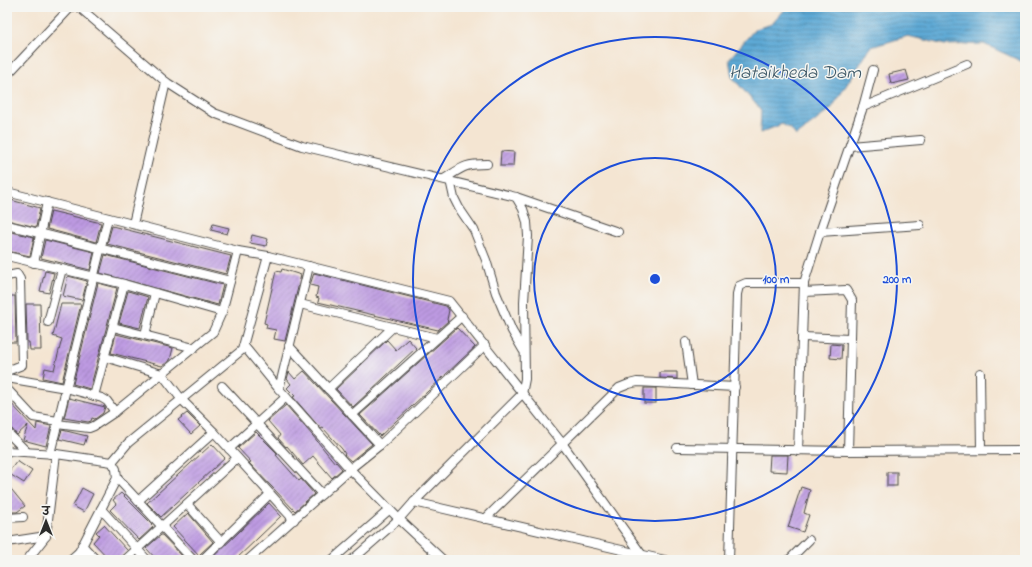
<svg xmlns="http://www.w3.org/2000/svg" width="1032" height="567" font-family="'Indie Flower','Playpen Sans Deva',sans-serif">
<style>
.water{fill:url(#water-rules);stroke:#446a80}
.building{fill:url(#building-hatch)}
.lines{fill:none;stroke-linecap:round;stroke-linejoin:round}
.minor-casing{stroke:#494744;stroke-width:10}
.minor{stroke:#fff;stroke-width:8}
.ring{fill:none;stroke:#1d4ed8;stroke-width:2}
.labels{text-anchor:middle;stroke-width:3;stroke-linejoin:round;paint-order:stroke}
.water-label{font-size:19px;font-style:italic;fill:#3c5766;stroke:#f6f6f2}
.centre{fill:#1d4ed8;stroke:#f6f6f2;stroke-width:2}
.ring-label{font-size:12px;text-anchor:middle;font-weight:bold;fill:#1d4ed8;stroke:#f6f6f2;stroke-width:3;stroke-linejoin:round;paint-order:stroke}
</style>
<defs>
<pattern id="water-rules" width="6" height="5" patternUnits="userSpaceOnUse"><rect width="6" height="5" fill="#5da9d5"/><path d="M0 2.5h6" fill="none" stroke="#4d8aad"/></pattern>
<pattern id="building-hatch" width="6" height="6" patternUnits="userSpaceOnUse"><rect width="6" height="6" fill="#bd9ae2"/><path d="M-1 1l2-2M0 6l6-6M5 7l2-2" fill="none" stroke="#9a7eb7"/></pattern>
</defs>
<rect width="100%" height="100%" fill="#f6f6f2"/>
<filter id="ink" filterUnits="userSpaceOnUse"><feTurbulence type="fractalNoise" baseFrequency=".025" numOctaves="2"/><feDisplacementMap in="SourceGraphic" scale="8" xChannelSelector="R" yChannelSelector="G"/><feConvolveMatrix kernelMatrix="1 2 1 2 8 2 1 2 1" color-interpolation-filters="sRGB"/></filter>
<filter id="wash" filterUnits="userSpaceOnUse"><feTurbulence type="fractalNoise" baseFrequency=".012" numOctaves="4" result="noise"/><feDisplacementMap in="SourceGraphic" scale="16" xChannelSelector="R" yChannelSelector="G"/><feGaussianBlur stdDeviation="0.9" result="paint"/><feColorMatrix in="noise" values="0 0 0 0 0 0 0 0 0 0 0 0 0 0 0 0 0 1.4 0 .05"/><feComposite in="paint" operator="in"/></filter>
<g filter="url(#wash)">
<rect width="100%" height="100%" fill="#f4e5d2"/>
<polygon class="water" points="787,7 1025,7 1025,63 984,44 945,45 908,36 871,47 831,109 796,136 791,129 782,124 760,133 761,110 732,77 729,59 755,29 772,24"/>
<g id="blocks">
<g class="building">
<polygon points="906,70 909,80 891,84 889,74"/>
<polygon points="501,151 514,152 513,166 500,166"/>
<polygon points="7,199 40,208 36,227 7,220"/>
<polygon points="51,211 101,223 96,242 47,229"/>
<polygon points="213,224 229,228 227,234 211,230"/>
<polygon points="112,226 231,256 226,274 107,244"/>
<polygon points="7,231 34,237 30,256 7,251"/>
<polygon points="252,235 268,239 266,246 250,243"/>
<polygon points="45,240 94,252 90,270 41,258"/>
<polygon points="105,255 223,285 218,305 100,273"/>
<polygon points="282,269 301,275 285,341 274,339 276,330 266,328 267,324 264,323 276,271 281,272"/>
<polygon points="45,271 54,273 49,293 40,291"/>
<polygon points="314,273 446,306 449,310 447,320 448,321 438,330 318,302 319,298 316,297 318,287 310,285"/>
<polygon points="68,276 87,281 82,300 63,296"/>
<polygon points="98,283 117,288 90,389 73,384"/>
<polygon points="128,291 148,297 140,328 119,323"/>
<polygon points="7,296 15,296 16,342 7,342"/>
<polygon points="26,304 40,304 41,350 30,350 29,342 27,342"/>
<polygon points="61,304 81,304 62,382 43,378 45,368 54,370 62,339 53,336"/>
<polygon points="457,328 475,347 380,436 360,415"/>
<polygon points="116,334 173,348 170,360 162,366 111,353"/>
<polygon points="408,339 416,348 353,407 336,389 387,340 396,350"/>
<polygon points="831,344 842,345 841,359 830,358"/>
<polygon points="304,371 372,444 351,461 344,455 345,454 342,449 323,428 321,429 293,397 295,396 287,388 291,384 287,379 289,372 295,379"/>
<polygon points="660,372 677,372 677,379 660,378"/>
<rect x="644" y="388" width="12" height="15"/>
<polygon points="69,398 105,407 103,413 95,419 92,418 91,421 88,422 64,418"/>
<polygon points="7,399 36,430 37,423 51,426 46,446 23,440 28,425 17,435 11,428 7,427"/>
<polygon points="286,405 313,436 335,463 336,462 342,469 332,478 313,456 303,465 287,446 286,447 278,438 280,435 268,421"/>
<polygon points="187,413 200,426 191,434 178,420"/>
<polygon points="62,430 87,436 84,445 59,439"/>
<polygon points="256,432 278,454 276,455 299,481 301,479 314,494 295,511 249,463 251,462 238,448"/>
<polygon points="212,444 225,458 161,517 147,503"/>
<polygon points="770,455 788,455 787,472 769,471"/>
<polygon points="17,461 32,471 24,483 8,473"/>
<rect x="887" y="472" width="10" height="14"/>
<polygon points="7,484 25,506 17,512 12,512 7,506"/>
<polygon points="801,487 810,490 804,513 809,515 803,532 788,527"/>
<polygon points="82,488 93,494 84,512 73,506"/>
<polygon points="121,493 152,524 151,525 153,527 139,540 110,510 116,504 113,500"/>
<polygon points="269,503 281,516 235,560 210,560"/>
<polygon points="188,513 213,542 199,555 173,527"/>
<polygon points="104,525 127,550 121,556 120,560 110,560 93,542 99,535 96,532"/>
<polygon points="161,535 162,535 186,560 157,560 146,548"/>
</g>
</g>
</g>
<g filter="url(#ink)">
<use href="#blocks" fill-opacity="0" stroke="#494744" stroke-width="1"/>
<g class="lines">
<defs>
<g id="minor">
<polyline points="79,7 166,82 214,113 302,146 516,197 618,232"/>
<polyline points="7,75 71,7"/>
<polyline points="863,107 967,64"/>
<polyline points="850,146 921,140"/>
<path d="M444,179c19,-12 20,-15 43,-15"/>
<polyline points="450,180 454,198 459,208 474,230 486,260 496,293 512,331 523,350"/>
<polyline points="7,192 238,251 268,256 449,301 562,443 642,555"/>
<polyline points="133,224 166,82"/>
<polyline points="7,225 230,281"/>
<polyline points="820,232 920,225"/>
<polyline points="7,256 124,284 222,312"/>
<polyline points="34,263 47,202"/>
<polyline points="7,276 17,274 20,279 22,365 7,371"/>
<polyline points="804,292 846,290 852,300 848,451"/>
<polyline points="300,304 437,338"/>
<polyline points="48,322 62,269"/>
<polyline points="113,327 194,348"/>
<polyline points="145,335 155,293"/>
<polyline points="803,337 850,339"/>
<polyline points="686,342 692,385"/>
<polyline points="244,346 279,389 350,469 399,519 443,560"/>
<polyline points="289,346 380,445"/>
<polyline points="105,357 162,374 182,400 214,432 294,520"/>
<polyline points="980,373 981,450"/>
<polyline points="7,378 66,388 102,398 107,401 115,412"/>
<polyline points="222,386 322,494"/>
<polyline points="7,389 33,417 58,421"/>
<polyline points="279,389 309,266"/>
<polyline points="328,389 393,327"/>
<polyline points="94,396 124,284"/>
<polyline points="352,415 462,316"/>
<polyline points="57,424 89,428 94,426 115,412 213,332 222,312 238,251"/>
<polyline points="7,432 27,452"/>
<polyline points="677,448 848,451 1025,450"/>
<polyline points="229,449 286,397"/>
<polyline points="7,451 56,454 112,462 116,469 117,478 79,552 70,560"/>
<polyline points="798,451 804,283 820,232 863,107 873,70"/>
<polyline points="50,454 108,218"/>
<polyline points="112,462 128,443 242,350 268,256"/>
<polyline points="117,478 193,560"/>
<polyline points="138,501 214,432"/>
<polyline points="414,502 665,560"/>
<polyline points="187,504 221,542"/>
<polyline points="101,509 147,560"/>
<polyline points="7,518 23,517"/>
<polyline points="485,519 619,388 629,384 637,382 735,387"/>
<polyline points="7,542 46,536"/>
<polyline points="82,545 96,560"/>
<polyline points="79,552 86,560"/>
<polyline points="27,560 46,536 56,454"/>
<polyline points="125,560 237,458"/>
<polyline points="202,560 270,494"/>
<polyline points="248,560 350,469 380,445 485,345"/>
<polyline points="332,560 390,509"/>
<polyline points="352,560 399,519 414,502 522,394 525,379 524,302 528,236 527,222 523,209 516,197"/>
<polyline points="729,560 737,294 739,286 746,283 804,283"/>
<polyline points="789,560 809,540"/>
</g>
</defs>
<use href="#minor" class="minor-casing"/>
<use href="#minor" class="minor"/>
</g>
</g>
<g class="ring">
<circle cx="655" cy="279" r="121"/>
<circle cx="655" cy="279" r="242"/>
</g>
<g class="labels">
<g class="water-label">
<text x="795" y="78">Hataikheda Dam</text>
</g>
</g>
<circle cx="655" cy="279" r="6" class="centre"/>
<g class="ring-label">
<text x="776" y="283">100 m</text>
<text x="897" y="283">200 m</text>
</g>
<rect width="1032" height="567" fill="none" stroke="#f6f6f2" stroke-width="24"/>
<g transform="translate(46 521)" stroke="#f6f6f2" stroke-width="3" paint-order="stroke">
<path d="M0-3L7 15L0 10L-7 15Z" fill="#2b2b2b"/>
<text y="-6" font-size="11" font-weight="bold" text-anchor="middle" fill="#2b2b2b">उ</text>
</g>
</svg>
